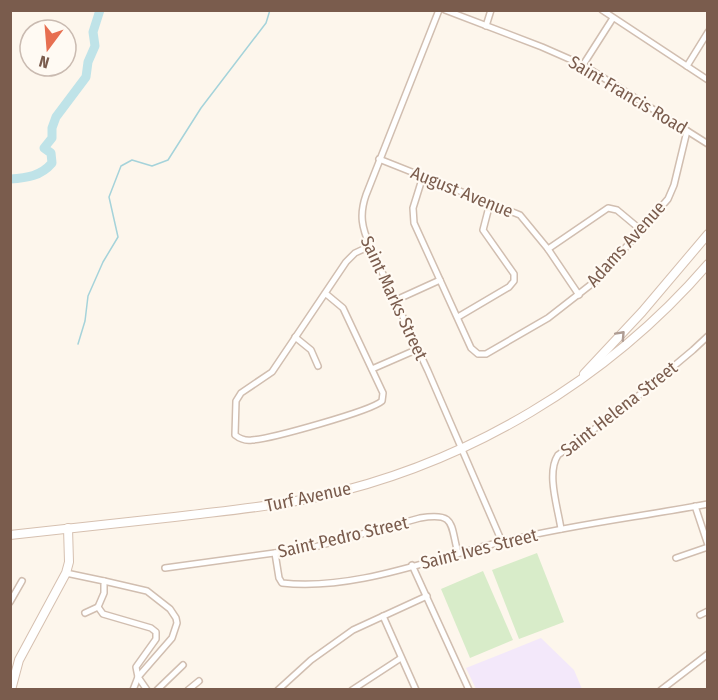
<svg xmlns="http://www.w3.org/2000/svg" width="718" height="700" font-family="'Fira Sans Condensed',sans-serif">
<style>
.education{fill:#f3e8fa}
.green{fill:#d8ecc9}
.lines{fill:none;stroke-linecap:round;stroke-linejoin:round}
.stream{stroke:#a5d3da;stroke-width:1.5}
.river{stroke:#bfe3e8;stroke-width:9}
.street-casing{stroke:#d1beb0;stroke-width:8}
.secondary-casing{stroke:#d6c0b0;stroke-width:10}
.street{stroke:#fff;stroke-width:5}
.secondary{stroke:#fff;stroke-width:8}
.oneway{stroke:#af9d94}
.labels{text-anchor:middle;stroke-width:4.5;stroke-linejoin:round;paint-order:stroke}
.street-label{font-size:18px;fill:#7a5c4d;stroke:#fffaf3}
</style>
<rect width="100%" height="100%" fill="#fdf6ec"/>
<polygon class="education" points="541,638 574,670 582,689 476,689 466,668"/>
<g class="green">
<polygon points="537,553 564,622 519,639 492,570"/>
<polygon points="483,571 513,640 470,658 441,589"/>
</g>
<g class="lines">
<polyline class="stream" points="78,344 85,321 88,296 103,262 118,237 109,197 121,166 132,160 152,166 168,160 201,108 266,23 270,10"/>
<path class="river" d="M10,179c17,-1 31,-3 42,-16l-1,-10 -7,-5 8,-10v-10l4,-11 30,-40 2,-15 7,-16 -2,-14 7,-22"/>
<defs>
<g id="street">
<path d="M439,10l-73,185c-7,20 -4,33 4,51l58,125 74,171"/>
<polyline points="445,10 542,47 583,65 708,144"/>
<polyline points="602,10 708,80"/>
<polyline points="486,26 491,10"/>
<polyline points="583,65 613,18"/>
<polyline points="687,66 708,32"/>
<polyline points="379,159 520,215 548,249 579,295"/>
<polyline points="423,176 413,208 414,223 471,348 478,354 486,354 548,318 598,279 668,199 674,185 687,131"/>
<polyline points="548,249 608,208 617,210 641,230"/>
<path d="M325,293l18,15 40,85 -1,8c-11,10 -112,38 -130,39 -7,1 -12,-1 -17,-5l1,-34 5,-8 31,-21 74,-110 9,-9 15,-7"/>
<polyline points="396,300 440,280"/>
<polyline points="458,317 509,287 514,281 514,274 483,230 490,203"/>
<polyline points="295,337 311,350 318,366"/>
<polyline points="372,369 418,349"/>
<polyline points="695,506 708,545"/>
<path d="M561,529c-3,-21 -15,-56 -3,-74l67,-48 68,-57 15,-14"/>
<path d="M275,553l4,25 3,5c72,8 149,-24 219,-41 68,-17 138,-25 207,-38"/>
<polyline points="676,558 708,547"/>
<polyline points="412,565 469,690"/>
<path d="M165,568l146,-20 109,-30c36,-6 30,6 38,35"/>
<polyline points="66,573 104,581 104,593 98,607 103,614 151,628 156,632 156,639 136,667 138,677 147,690"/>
<polyline points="104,581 147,591 170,609 176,618 177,623 172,638 138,677 133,690"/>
<polyline points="10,602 22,581"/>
<polyline points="85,613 98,607"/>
<polyline points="700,615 708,611"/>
<polyline points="383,616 416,690"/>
<polyline points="157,690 183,665"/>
<polyline points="188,690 199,681"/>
<polyline points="278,690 311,660 353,630 427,596"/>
<polyline points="352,690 401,658"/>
<polyline points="661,690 708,654"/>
</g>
<g id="secondary">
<polyline points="584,374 642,312 708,234"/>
<path d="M10,535c61,-7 121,-13 181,-20 42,-5 84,-9 126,-18 150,-33 290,-116 391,-233"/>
<polyline points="11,690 19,660 66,573 69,562 68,528"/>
</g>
</defs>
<use href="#street" class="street-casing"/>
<use href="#secondary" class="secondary-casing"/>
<use href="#street" class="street"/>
<use href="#secondary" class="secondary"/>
</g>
<defs><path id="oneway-chevron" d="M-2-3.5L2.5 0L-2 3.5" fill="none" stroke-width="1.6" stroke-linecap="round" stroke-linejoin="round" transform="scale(1.5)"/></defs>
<use class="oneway" href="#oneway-chevron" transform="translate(621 335) rotate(-47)"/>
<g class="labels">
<g class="street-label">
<text transform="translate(628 95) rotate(31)" y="6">Saint Francis Road</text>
<text transform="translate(462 192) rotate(22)" y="6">August Avenue</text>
<text transform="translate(626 244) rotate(-48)" y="6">Adams Avenue</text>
<text transform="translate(394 298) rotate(65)" y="6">Saint Marks Street</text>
<text transform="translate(619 409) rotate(-38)" y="6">Saint Helena Street</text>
<text transform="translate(308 497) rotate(-12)" y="6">Turf Avenue</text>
<text transform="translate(343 537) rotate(-13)" y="6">Saint Pedro Street</text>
<text transform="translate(479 549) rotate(-14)" y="6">Saint Ives Street</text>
</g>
</g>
<rect width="718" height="700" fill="none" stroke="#7a5c4d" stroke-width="24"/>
<g transform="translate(48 48) rotate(196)"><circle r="28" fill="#fffaf3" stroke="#cabbb1" stroke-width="1.5"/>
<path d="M0-4.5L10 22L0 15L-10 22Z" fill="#e76f51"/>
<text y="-9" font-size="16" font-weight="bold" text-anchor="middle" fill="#7a5c4d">N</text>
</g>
</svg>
